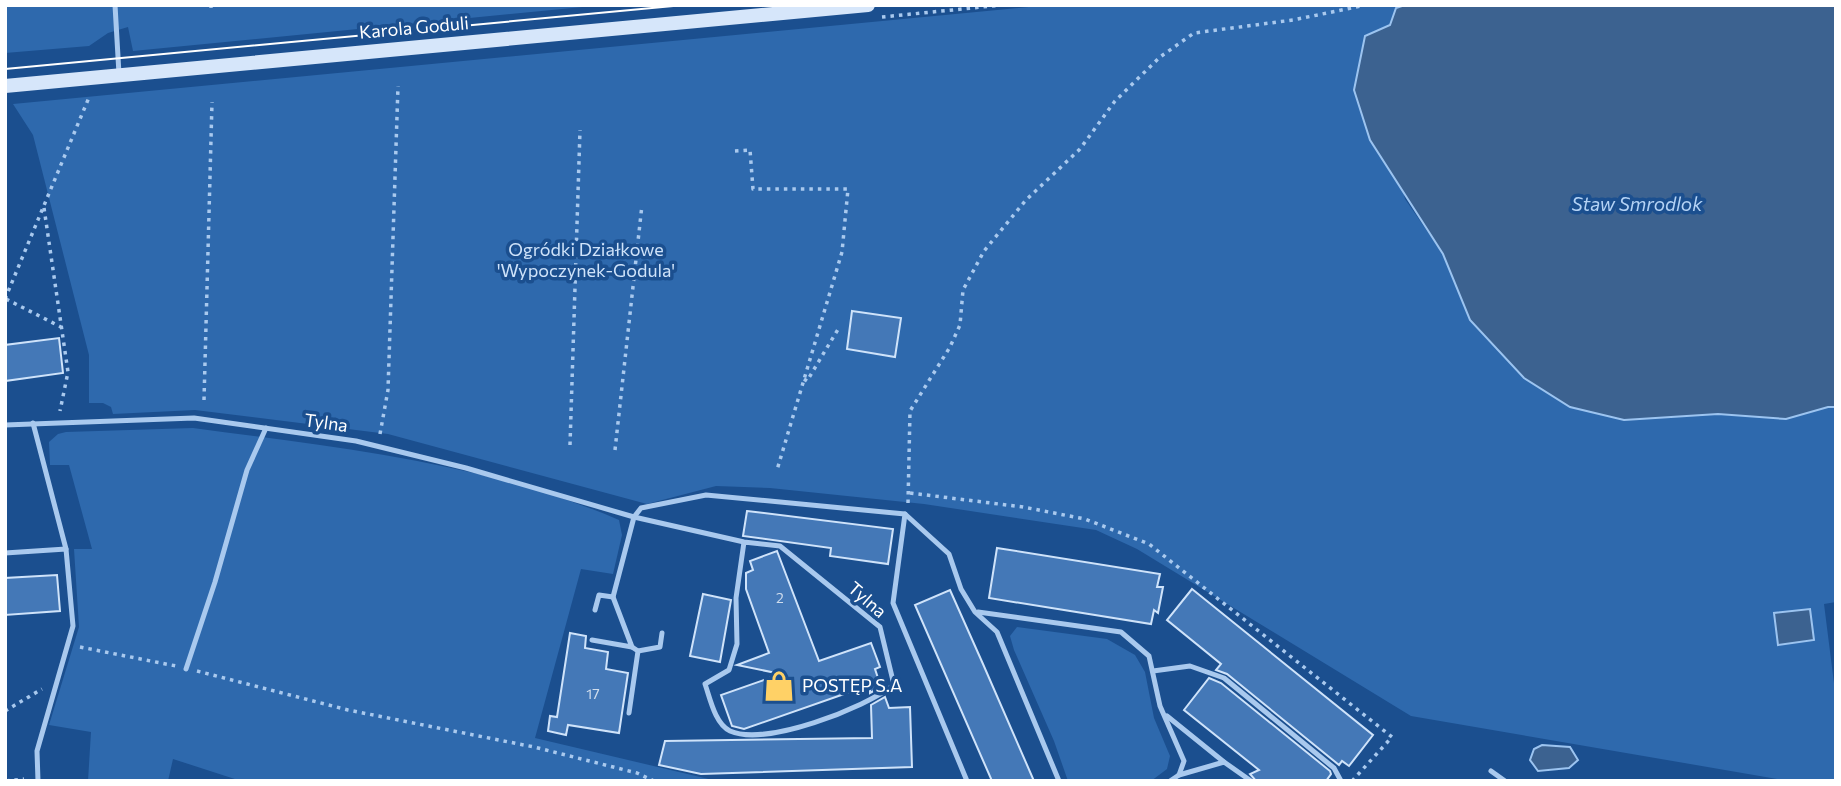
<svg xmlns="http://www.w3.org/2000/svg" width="1841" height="786" font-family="Commissioner,sans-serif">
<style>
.green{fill:#2e69ad}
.water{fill:#3c6290;stroke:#9cc4f0;stroke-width:2}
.building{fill:#4478b7;stroke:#cfe3fa;stroke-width:2}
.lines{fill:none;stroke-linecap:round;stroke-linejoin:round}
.path{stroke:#a9c9ee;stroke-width:3.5;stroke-dasharray:3.5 5;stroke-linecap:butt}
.lane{stroke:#a9c9ee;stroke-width:5}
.secondary{stroke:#d6e6fa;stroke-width:14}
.tram{stroke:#fff;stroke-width:2}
.labels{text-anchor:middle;stroke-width:7;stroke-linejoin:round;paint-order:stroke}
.number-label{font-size:14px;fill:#d0dded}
.street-label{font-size:18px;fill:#fff;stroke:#1b4f8f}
.park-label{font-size:18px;fill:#cfe3fa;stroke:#1b4f8f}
.poi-label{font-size:18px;fill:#fff;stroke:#1b4f8f;text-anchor:start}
.water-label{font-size:19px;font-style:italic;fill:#b5d3f5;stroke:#1b4f8f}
</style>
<rect width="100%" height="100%" fill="#1b4f8f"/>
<g class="green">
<polygon points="5,5 603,5 133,51 128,27 108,33 89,46 5,53"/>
<polygon points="1049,5 1405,5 1396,8 1390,25 1365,36 1405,199 1443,254 1470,320 1624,420 1718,414 1786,419 1828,407 1836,407 1836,602 1824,604 1836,699 1836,781 1789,781 1411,716 1137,549 1096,530 924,504 770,488 716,486 647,504 388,434 195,410 113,414 111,407 103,403 89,403 89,355 33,135 13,104"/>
<path d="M193,428c142,19 292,34 426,92l3,15 -9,39 -32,-5 -46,169 182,43h-476l-68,-22 -5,22h-80l3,-49 -42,-7 30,-98 -5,-78h18l-23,-84h-19l-1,-23 9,-8 8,-2z"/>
<polygon points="1017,627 1107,639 1135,655 1145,672 1154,718 1170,756 1167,769 1151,781 1068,781 1054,741 1014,650 1010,636"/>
</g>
<g class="water">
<polygon points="1405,5 1836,5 1836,407 1828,407 1786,419 1718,414 1624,420 1570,407 1524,378 1470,320 1443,254 1370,140 1354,90 1365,36 1390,25 1396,8"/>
<polygon points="1810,609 1814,640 1778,645 1774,613"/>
<polygon points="1542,745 1570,747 1578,760 1569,768 1538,771 1530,760 1534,749"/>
</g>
<g class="building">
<polygon points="852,311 901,318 895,357 847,349"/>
<polygon points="59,338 63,373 5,381 5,345"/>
<polygon points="747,511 893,529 888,564 830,556 831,548 743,536"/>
<polygon points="997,548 1160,574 1157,587 1163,587 1158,613 1154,610 1151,624 989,598"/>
<polygon points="777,551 819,661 871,643 880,667 875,669 881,687 870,693 870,685 744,729 732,726 721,695 781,674 737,665 769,653 746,589 746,573 753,570 750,561"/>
<polygon points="57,575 60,611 5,615 5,578"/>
<polygon points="1192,589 1373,735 1349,766 1342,761 1339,765 1227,674 1216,670 1221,664 1167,620"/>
<polygon points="950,590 983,664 1034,781 992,781 915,605"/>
<polygon points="703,594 731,600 720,662 690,656"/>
<polygon points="570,633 586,636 585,648 608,652 606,669 628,673 619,733 568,725 566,735 548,731 550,716 557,717"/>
<polygon points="1209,678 1221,683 1330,771 1331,774 1326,781 1256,781 1250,774 1259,770 1184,710"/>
<polygon points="885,697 889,708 910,707 912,767 701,774 659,765 665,741 872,738 871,705"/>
</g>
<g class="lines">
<g class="path">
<polyline points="211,5 211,8"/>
<polyline points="882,17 1002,5"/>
<polyline points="735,151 750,150 753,189 848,189 842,252 777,470"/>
<polyline points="44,208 68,372 60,411"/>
<polyline points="5,299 90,95"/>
<polyline points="6,299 61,327"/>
<polyline points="804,379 807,381 840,326"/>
<polyline points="204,400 212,102"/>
<polyline points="380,434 388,390 398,86"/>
<polyline points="570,445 580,130"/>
<polyline points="615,450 642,205"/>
<polyline points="910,493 1023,507 1085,519 1149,544 1392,737 1353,780"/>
<polyline points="908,503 910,411 950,347 960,325 963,290 984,251 1026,200 1080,149 1115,101 1160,57 1194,33 1293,20 1366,5"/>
<polyline points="80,647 176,666"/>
<polyline points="197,671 348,710 534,747 637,773 654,781"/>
<polyline points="5,711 42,689"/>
<polyline points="6,781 24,779"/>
</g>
<g class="lane">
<polyline points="115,5 119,74"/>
<polyline points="33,423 66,549"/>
<path d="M5,425l189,-7 162,23 110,27 168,49 110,25 36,4 100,81 14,58c-30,23 -128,62 -164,46 -15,-7 -20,-33 -25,-47l24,-14 8,-26 -1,-46 8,-56"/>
<polyline points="905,514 893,603 967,781"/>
<polyline points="5,553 66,549 73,626 37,751 38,781"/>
<polyline points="595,610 599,595 613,597 634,517 641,508 706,495 905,514 949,554 961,589 975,612 997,632 1059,781"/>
<polyline points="978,612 1121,632 1149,656 1160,706 1184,761 1179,775 1170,781"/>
<polyline points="592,640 632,647 613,597"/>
<polyline points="638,651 660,647 662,633"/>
<polyline points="186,669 215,582 247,470 266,428"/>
<polyline points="1153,671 1190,666 1224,678 1334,768 1341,781"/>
<polyline points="629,713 638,651 632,647"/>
<polyline points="1167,716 1224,762"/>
<polyline points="1491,771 1505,781"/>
<polyline points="1179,775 1224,762 1251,781"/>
</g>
<polyline class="secondary" points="5,86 868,5"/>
<polyline class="tram" points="5,69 684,5"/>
</g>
<defs>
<symbol id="shop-bare" viewBox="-9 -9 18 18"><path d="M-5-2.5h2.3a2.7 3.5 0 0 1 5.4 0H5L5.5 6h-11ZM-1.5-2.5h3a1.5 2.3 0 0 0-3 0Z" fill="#ffd166" stroke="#1b4f8f" stroke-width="2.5" paint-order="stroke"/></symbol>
</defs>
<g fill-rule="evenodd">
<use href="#shop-bare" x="757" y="664" width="44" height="44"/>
</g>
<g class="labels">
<g class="number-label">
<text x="780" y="603">2</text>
<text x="593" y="699">17</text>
</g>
<g class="street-label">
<text transform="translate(414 28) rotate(-5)" y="6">Karola Goduli</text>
<text transform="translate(326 423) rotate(8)" y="6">Tylna</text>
<text transform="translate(867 600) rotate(41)" y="6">Tylna</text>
</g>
<g class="park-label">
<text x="586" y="256">Ogródki Działkowe<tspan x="586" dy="21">'Wypoczynek-Godula'</tspan></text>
</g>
<g class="poi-label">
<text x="802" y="692">POSTĘP S.A</text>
</g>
<g class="water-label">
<text x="1637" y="211">Staw Smrodlok</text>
</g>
</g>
<rect width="1841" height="786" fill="none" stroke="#ffffff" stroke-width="14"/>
</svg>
